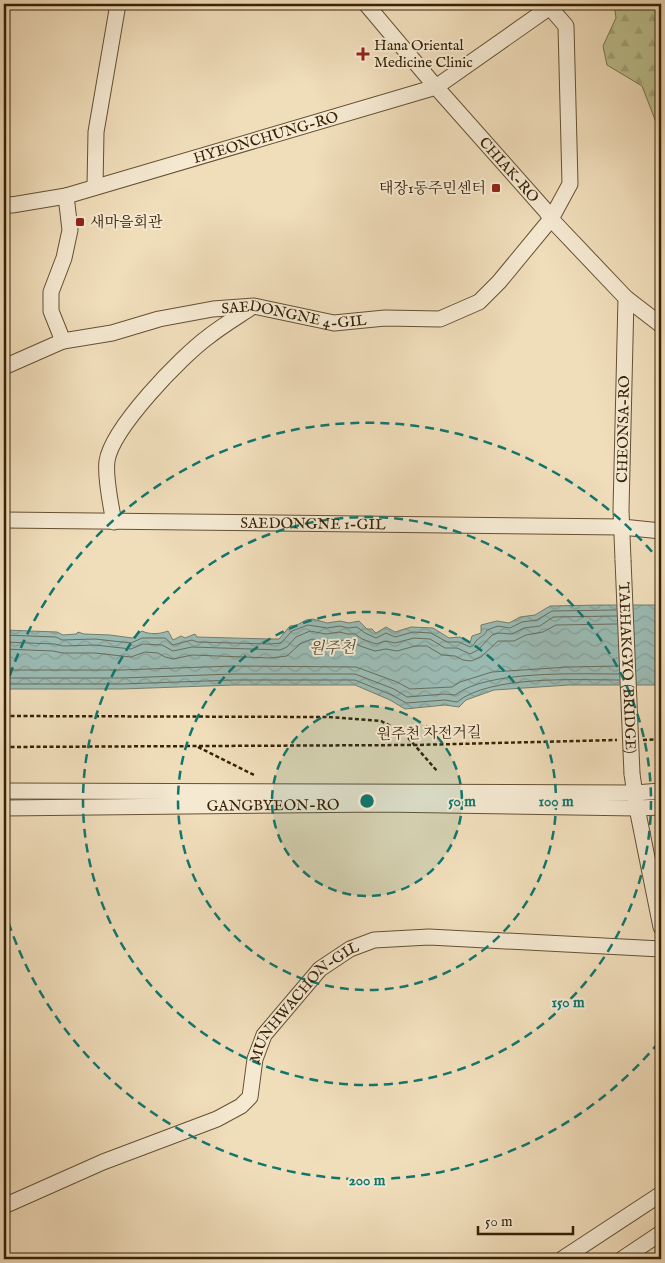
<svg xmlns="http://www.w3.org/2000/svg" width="665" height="1263" font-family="'IM FELL English','Noto Serif KR',serif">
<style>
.forest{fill:url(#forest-firs);stroke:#7a714a}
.water{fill:url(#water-waves);stroke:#737e6e}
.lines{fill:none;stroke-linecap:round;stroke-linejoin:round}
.shore{stroke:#696e5d;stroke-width:1}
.minor-casing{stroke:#655133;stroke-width:17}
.path{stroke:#372206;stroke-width:2.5;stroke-dasharray:4 2.5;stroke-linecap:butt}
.minor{stroke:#f5e9d2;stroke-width:15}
.minor-bridge-casing{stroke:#655133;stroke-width:17;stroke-linecap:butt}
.minor-bridge{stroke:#f5e9d2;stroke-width:15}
.ring{fill:none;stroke:#0f766e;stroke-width:2.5;stroke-dasharray:9 6}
.poi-dot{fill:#8f2418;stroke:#f5e9d2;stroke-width:2}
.labels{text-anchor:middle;stroke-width:4;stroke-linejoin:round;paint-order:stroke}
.poi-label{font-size:15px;fill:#372206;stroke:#f5e9d2;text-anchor:start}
.street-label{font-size:15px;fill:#372206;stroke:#f5e9d2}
.water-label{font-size:16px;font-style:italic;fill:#55503a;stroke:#f5e9d2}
.centre{fill:#0f766e;stroke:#f5e9d2;stroke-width:2.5}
.ring-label{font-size:15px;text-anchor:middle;font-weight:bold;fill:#0f766e;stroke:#f5e9d2;stroke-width:4;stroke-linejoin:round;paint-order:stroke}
</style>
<defs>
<pattern id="forest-firs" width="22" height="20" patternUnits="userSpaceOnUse" patternTransform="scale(1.25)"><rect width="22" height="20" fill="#bcc08e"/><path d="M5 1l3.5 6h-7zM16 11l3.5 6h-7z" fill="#a2a579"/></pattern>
<pattern id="water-waves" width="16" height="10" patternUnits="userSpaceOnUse" patternTransform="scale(1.25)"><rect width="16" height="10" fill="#9bbbb4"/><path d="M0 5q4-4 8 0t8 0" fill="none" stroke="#86a099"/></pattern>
</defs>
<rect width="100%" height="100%" fill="#f0ddba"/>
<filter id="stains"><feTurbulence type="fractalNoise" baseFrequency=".004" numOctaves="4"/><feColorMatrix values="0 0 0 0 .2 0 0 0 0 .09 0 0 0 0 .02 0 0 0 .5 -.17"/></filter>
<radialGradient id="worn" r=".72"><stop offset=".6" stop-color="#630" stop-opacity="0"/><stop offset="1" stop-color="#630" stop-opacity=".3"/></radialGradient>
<polygon class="forest" points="614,4 661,4 661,135 642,86 607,65 603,46 616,18"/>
<path class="water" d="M600,605h61v80h-92l-75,5 -28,10 -7,7 -14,-2 -40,4 -15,-9 -35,-15h-121l-112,4h-118v-59l53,2 6,3 13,-1 2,-2 6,2 26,1 22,3 10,-7c8,4 18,3 26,0l5,9 8,-4 4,2 10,-4 2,3 72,2h10l11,-13 7,-1 9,-5 7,-1 14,4 13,-2 9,2 10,-2 8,8h5l4,4 10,-6 9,5 16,-5 22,1 16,10 11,-1 10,6 2,-7 9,-3v-8l16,-4 12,2 11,-6 15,-2 15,-9z"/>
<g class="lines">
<g class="shore">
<path d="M4,635l52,2 6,3 33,-1 36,4 11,-5h23l8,7 19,-5 5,2 72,2 12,-1 11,-12 16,-6 19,3 13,-2 8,2 9,-1 8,6 11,5 10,-5 9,4 18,-5 18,1 16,9h12l11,5c5,-2 4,-4 7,-7 5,-5 7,-3 10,-10l11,-4 12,2 12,-6 15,-2 15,-9 64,-1"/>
<polyline points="4,642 55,644 63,646 95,645 131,649 143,644 162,645 173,651 192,647 280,650 287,647 296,637 310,631 326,634 339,632 348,634 355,634 362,639 376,644 386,641 395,643 414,638 430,639 445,648 457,648 470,654 478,650 492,635 498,633 512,634 524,628 540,626 553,617 617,616"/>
<polyline points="4,649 53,651 63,653 95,653 131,657 145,652 158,653 165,657 173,659 192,655 270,658 287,656 300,644 312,639 325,641 339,640 353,642 360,646 375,651 386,649 397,651 415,646 427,646 442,655 455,656 463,660 471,661 481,657 498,641 514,641 526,635 543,632 556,625 617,624"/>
<polyline points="4,670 121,670 233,666 356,667 397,682 410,689 452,687 460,682 492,672 568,667 619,666"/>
<path d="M4,678h118l111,-4h122l39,15 13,8 37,-3 11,1c33,-25 121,-21 164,-21"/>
<path d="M4,684h118l112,-4h121l37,15 14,8 39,-3 12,2c34,-27 118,-22 162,-22"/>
</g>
<defs>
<g id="minor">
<path id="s1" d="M366,4l70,83 110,124 5,8 75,79 35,27"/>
<polyline points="95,187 96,132 118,4"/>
<path id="s2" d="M4,204l8,1 54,-9 370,-109 114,-80 -1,-3"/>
<polyline points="63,341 51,311 51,292 64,258 70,230 66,196"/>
<path id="s3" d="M4,367l59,-26 49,-8 47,-14 54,-10 41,-3 80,17 51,-5 55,1 39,-17 20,-20 52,-63 19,-35 -4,-158 -19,-22"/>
<path id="s4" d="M4,520l618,7 39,4"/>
<path d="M114,522c-3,-15 -9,-46 -7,-61 5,-33 74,-104 101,-124 14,-11 29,-20 44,-30"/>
<path id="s5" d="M623,560l-2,-50 5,-212"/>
<polyline points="632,774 637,808 661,927"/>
<polyline points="4,791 635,793 661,791"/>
<path id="s6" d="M4,808l378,-4 255,4 24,-1"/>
<path id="s7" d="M4,1206l99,-44 114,-43 24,-13 9,-9 5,-38 9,-24 56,-66 30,-20 24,-9 55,-3 232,12"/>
<polyline points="562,1259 661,1194"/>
<polyline points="622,1259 661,1233"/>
</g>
</defs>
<use href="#minor" class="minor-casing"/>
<g class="path">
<polyline points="4,716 328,717 381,721 404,733 437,771"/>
<polyline points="643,740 661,739"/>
<polyline points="4,747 415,745 617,740"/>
<polyline points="198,747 256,776"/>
</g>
<use href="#minor" class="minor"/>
<defs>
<g id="minor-bridge">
<path id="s8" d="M623,560l9,214"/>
</g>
</defs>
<use href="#minor-bridge" class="minor-bridge-casing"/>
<use href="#minor-bridge" class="minor-bridge"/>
</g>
<circle cx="367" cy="801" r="95" fill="#0f766e" fill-opacity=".12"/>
<g class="ring">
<circle cx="367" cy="801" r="95"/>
<circle cx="367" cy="801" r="189"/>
<circle cx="367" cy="801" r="284"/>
<path d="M659 1042A379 379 0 0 1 5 912M5 690A379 379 0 0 1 659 560"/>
</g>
<g class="poi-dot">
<path d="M360.5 46.5h5v5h5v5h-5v5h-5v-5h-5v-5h5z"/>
<rect x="491" y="183" width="10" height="10" rx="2.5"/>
<rect x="75" y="217" width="10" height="10" rx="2.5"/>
</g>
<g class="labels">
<g class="poi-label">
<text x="374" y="50">Hana Oriental<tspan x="374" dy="17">Medicine Clinic</tspan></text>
<text x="486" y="193" text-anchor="end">태장1동주민센터</text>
<text x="90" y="227">새마을회관</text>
</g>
<g class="street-label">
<text dy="5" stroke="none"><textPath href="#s2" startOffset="271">HYEONCHUNG-RO</textPath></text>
<text dy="5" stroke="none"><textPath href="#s1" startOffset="219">CHIAK-RO</textPath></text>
<text dy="5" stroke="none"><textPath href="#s3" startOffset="300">SAEDONGNE 4-GIL</textPath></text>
<text dy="5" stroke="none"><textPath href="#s5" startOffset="131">CHEONSA-RO</textPath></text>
<text dy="5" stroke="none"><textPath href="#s4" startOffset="309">SAEDONGNE 1-GIL</textPath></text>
<text dy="5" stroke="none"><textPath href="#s8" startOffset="108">TAEHAKGYO (BRIDGE)</textPath></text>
<text transform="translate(429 733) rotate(-1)" y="5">원주천 자전거길</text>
<text dy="5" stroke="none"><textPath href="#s6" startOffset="269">GANGBYEON-RO</textPath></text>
<text dy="5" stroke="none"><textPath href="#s7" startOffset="385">MUNHWACHON-GIL</textPath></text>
</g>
<g class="water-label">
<text transform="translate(332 647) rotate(-1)" y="6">원주천</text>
</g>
</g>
<circle cx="367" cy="801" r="8" class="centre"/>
<g class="ring-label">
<text x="462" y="806">50 m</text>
<text x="556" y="806">100 m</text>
<text x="568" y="1007">150 m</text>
<text x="367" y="1185">200 m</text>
</g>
<rect width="665" height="1263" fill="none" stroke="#f0ddba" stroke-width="20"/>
<rect x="5" y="5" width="655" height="1253" fill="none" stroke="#372206" stroke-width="2.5"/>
<rect x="10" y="10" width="645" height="1243" fill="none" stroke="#372206"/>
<path d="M478 1226v8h95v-8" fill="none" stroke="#372206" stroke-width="2.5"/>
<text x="485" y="1226" font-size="15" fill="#372206" stroke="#f5e9d2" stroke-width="4" paint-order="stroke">50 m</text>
<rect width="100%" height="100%" filter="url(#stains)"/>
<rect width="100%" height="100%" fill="url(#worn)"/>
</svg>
